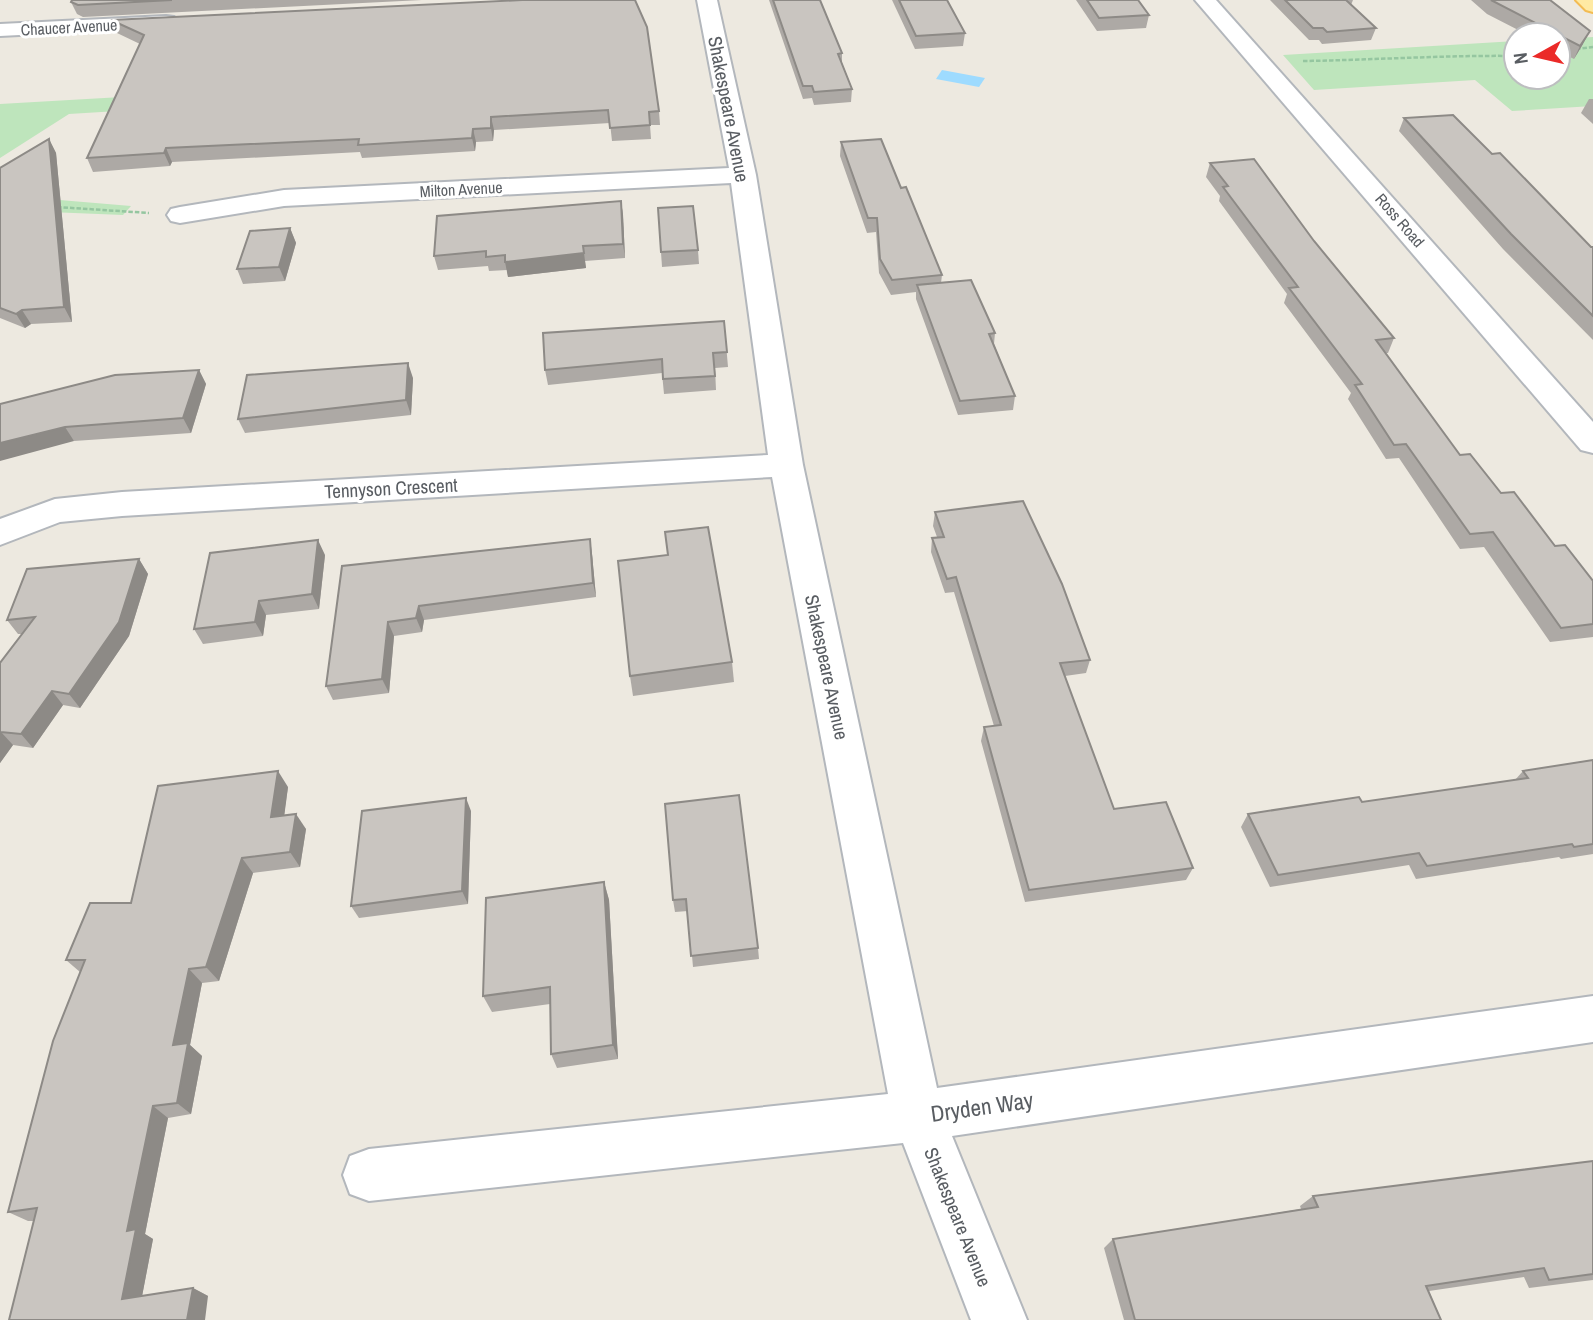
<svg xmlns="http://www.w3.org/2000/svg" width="1593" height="1320" font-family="'Archivo Narrow',sans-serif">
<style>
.green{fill:#bee5bc}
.water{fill:#9edbff}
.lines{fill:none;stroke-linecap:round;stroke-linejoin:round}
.minor-casing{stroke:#b3b7bc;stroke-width:4}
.major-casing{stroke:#f3bc53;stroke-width:4}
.path{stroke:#95c6a0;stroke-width:2.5;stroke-dasharray:4.5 2;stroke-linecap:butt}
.minor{fill:#fff;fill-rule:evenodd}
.major{fill:#ffeaa3;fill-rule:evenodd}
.wall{fill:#ada9a5}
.shaded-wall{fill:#8d8a86}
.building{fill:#c9c5c0;stroke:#8d8a86;stroke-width:2}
.labels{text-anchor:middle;stroke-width:6;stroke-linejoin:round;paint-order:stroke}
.far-street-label{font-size:16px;fill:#595d62;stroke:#fff}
.street-label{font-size:19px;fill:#595d62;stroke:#fff}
.near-street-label{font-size:23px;fill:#595d62;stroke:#fff}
</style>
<rect width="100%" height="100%" fill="#ede9e0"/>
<g class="green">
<polygon points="1593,37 1593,106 1512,111 1475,80 1314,90 1283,55 1516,41 1516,77 1558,77 1558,39"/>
<polygon points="191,93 361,96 69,114 0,158 0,104"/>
<polygon points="0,195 131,206 123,215 0,210"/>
</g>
<polygon class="water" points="942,70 985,78 979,87 936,79"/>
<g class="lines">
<defs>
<g id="minor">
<polygon points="697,0 717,0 756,175 803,465 937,1088 1593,996 1593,1042 952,1136 1027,1320 971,1320 903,1143 369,1201 350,1194 343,1175 350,1156 369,1149 888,1094 772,477 122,516 60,522 0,545 0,519 55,499 122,492 768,455 731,183 284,206 180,223 171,221 167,215 171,209 180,207 284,190 729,168"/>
<polygon points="1195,0 1216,0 1593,422 1593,453 1581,450"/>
<polygon points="166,16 174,17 177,22 174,27 0,36 0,24"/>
</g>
<polygon id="major" points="1576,0 1593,0 1593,12 1586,10"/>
</defs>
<use href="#minor" class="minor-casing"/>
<use href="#major" class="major-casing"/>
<g class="path">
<polyline points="1576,49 1593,47"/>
<path d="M1303,61c71,-1 142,-6 213,-5"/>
<polyline points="57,207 149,213"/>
</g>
<use href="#minor" class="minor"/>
<use href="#major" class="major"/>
</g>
<g class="wall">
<polygon points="72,0 422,0 83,17 77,14 71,2"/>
<polygon points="769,0 820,0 842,53 842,64 852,89 851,102 814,105 812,98 803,99"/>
<polygon points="892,0 947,0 965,33 963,46 915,49"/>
<polygon points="1076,0 1138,0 1149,15 1146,28 1097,31"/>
<polygon points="1270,0 1353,0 1351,5 1376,28 1371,40 1322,44 1319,40 1309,40"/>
<polygon points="1471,0 1550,0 1583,44 1574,59 1558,51 1558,35 1528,35 1487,14"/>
<polygon points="111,20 659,111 660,125 650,125 651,139 612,141 610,123 494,130 493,141 476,142 475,151 362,158 360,152 172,162 170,166 93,172 87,158 140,44 117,33"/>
<polygon points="1589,99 1593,99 1593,124 1581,113"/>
<polygon points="1404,118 1492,154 1591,247 1593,247 1593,340 1503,249 1399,131"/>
<polygon points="49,139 56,153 72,322 31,324 25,328 0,318 0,168"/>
<polygon points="841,142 901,188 942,275 941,283 995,333 994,344 1015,396 1013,410 958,415 916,299 916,292 891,295 879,273 876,232 867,233 840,156"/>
<polygon points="1210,163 1314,241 1394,338 1388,353 1385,353 1460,455 1593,581 1593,637 1550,642 1484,547 1460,549 1399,458 1386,459 1348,399 1351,393 1284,303 1287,294 1219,201 1220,196 1206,177"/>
<polygon points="621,201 623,215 625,258 585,261 586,268 508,277 507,270 489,271 488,266 438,270 434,256"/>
<polygon points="290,228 296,243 285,281 243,284 237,269"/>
<polygon points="698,250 699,264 662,267 661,252"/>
<polygon points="724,321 728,367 715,368 716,390 664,394 662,373 548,385 545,370"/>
<polygon points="199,370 206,384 191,433 74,441 0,404"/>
<polygon points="413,378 411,415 245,433 238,419"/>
<polygon points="935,512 1090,660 1086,673 1065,676 1114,809 1193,868 1186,880 1025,902 981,741 984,727 994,726 954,592 945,593 931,552 932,538 937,537 933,526"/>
<polygon points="592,554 596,597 424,620 422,632 394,636 389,693 333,700 326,686 342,566"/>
<polygon points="325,555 319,609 266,615 263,636 203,644 194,629"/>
<polygon points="667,555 732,662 734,682 633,696 630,676"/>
<polygon points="139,559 148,574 129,636 80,708 63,705 33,748 13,745 0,763 0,663 22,634 18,634 7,620"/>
<polygon points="1593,760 1593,854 1561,859 1559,857 1416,879 1409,865 1270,887 1241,827 1248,814 1362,802 1515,780 1523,771"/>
<polygon points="288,787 284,815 306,829 300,867 253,873 219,981 202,983 190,1045 202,1056 191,1114 168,1118 145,1234 153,1239 142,1296 193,1288 208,1296 9,1320 34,1221 28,1221 8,1212 80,972 66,960 131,903"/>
<polygon points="665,804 758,948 759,959 693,967 688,911 675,912 673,900"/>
<polygon points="471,811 468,904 359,918 351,906"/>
<polygon points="604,882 609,900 618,1059 557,1068 551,1054 550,1004 492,1012 483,996"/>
<polygon points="1593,1161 1593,1280 1529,1288 1524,1277 1429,1291 1441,1320 1124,1320 1104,1248 1113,1239 1301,1209 1300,1206 1313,1196"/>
</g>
<g class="shaded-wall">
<polygon points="1590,31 1583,44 1574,59 1580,46"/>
<polygon points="491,117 494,130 493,141 491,128"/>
<polygon points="473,129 476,142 475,151 472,138"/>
<polygon points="49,139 56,153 72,322 64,307"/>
<polygon points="166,148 172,162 170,166 164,153"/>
<polygon points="621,201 623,215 625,258 623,244"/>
<polygon points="290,228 296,243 285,281 279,267"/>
<polygon points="583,246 586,268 508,277 505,262"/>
<polygon points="22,310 31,324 25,328 16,314"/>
<polygon points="408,363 413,378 411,415 406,400"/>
<polygon points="199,370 206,384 191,433 183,418"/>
<polygon points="65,427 74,441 0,461 0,443"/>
<polygon points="590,539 592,554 596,597 593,583"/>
<polygon points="318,540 325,555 319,609 312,594"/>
<polygon points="139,559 148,574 129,636 80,708 69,694"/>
<polygon points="259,601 266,615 263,636 255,622"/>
<polygon points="419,606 424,620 422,632 416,618"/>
<polygon points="388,622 394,636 389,693 382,679"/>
<polygon points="52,691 63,705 33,748 21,734"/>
<polygon points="1,732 13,745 0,763 0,733"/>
<polygon points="278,771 288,787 282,833 271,817"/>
<polygon points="466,798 471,811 468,904 462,891"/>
<polygon points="296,814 306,829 300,867 290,852"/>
<polygon points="242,858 253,873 219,981 206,967"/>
<polygon points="604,882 609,900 618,1059 613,1045"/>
<polygon points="189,969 202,983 190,1045 202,1056 191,1114 177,1103 173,1045"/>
<polygon points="153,1106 168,1118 145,1234 153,1239 140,1307 122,1299 127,1231"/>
<polygon points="193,1288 208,1296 205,1320 187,1320"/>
</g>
<g class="building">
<polygon points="72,0 172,0 78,5 71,2"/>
<polygon points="522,0 635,0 647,27 659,111 649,112 650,125 610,128 608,110 491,117 491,128 473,129 472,138 358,145 359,139 166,148 164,153 87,158 144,35 111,20"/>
<polygon points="773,0 820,0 842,53 838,54 852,89 814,92 812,86 803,86"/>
<polygon points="899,0 947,0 965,33 916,36"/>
<polygon points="1087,0 1138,0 1149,15 1099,18"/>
<polygon points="1285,0 1346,0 1376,28 1327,32 1323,28 1313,28"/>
<polygon points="1491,0 1550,0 1590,31 1580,46"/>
<polygon points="1453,115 1492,154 1500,153 1591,247 1593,247 1593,316 1511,234 1404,118"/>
<polygon points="49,139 64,307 22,310 16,314 0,308 0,168"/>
<polygon points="881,139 901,188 906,187 942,275 892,280 880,259 877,218 868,218 841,142"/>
<polygon points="1254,159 1314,241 1394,338 1376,340 1460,455 1470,454 1501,493 1514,492 1555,546 1565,545 1593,581 1593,624 1561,628 1493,532 1470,534 1406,444 1394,445 1355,385 1362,384 1289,288 1298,287 1223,187 1228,186 1210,163"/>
<polygon points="621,201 623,244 583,246 584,253 505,262 505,255 486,257 486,251 434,256 437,216"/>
<polygon points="693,206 698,250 661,252 658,208"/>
<polygon points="290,228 279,267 237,269 250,231"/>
<polygon points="971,280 995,333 989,334 1015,396 960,401 917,285"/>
<polygon points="724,321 727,352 713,353 715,376 663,379 662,359 545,370 543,333"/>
<polygon points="408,363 406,400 238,419 247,375"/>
<polygon points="199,370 183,418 65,427 0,443 0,404 115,375"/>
<polygon points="1023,501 1062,584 1090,660 1060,663 1114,809 1166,802 1193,868 1029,890 984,727 1001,725 956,577 947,579 932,538 944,537 935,512"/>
<polygon points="708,527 732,662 630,676 618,561 668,555 665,532"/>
<polygon points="590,539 593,583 419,606 416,618 388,622 382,679 326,686 342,566"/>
<polygon points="318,540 312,594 259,601 255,622 194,629 210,553"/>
<polygon points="139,559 119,622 69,694 52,691 21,734 1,732 0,733 0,663 35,617 7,620 27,569"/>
<polygon points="1593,760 1593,844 1574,847 1572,844 1427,866 1419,853 1278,875 1248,814 1359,797 1362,802 1528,778 1523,771"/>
<polygon points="278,771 271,817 296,814 290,852 242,858 206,967 189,969 173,1045 188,1043 177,1103 153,1106 127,1231 136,1229 122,1299 193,1288 187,1320 9,1320 37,1208 8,1212 53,1041 85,960 66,960 90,903 131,903 158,786"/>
<polygon points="739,795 758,948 691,956 686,899 673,900 665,804"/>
<polygon points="466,798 462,891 351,906 362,811"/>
<polygon points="604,882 613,1045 551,1054 550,987 483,996 486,898"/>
<polygon points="1593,1161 1593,1274 1549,1280 1544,1268 1426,1286 1441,1320 1135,1320 1113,1239 1318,1207 1313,1196"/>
</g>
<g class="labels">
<g class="far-street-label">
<text transform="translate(69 27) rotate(-3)" y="6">Chaucer Avenue</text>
<text transform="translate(461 189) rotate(-3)" y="6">Milton Avenue</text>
<text transform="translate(1400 220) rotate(49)" y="6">Ross Road</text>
</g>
<g class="street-label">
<text transform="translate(729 109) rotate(79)" y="7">Shakespeare Avenue</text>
<text transform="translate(391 488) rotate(-3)" y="7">Tennyson Crescent</text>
<text transform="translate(827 667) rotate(78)" y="7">Shakespeare Avenue</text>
<text transform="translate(958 1217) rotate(68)" y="7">Shakespeare Avenue</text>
</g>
<g class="near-street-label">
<text transform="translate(982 1107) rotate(-8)" y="8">Dryden Way</text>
</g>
</g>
<g transform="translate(1537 56) rotate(262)"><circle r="33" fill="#ffffff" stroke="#bdbec0" stroke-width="2"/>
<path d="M0-5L12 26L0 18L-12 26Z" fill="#eb2a28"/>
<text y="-10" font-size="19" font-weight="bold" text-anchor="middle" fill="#595d62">N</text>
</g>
</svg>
